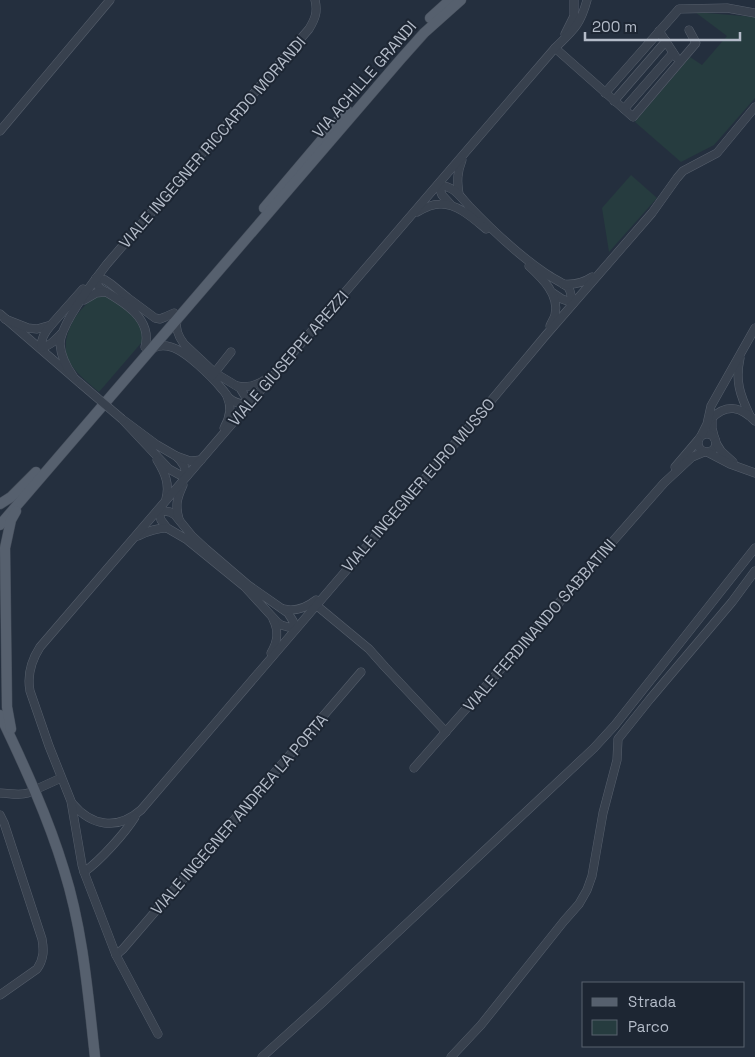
<svg xmlns="http://www.w3.org/2000/svg" width="755" height="1057" font-family="'Space Grotesk',sans-serif">
<style>
.green{fill:#263c3f}
.lines{fill:none;stroke-linecap:round;stroke-linejoin:round}
.minor-casing{stroke:#565f6c;stroke-width:9}
.major-casing{stroke:#414a57;stroke-width:11}
.minor{stroke:#38414e;stroke-width:8}
.major{stroke:#56606e;stroke-width:10}
.minor-bridge-casing{stroke:#565f6c;stroke-width:9;stroke-linecap:butt}
.minor-bridge{stroke:#38414e;stroke-width:8}
.labels{text-anchor:middle;stroke-width:4;stroke-linejoin:round;paint-order:stroke}
.street-label{font-size:16px;fill:#b4bcc9;stroke:#1d2633}
</style>
<rect width="100%" height="100%" fill="#242f3e"/>
<g class="green">
<polygon points="695,12 755,17 755,98 714,145 681,162 635,122 690,57 702,65 727,36"/>
<polygon points="631,175 657,198 609,252 602,208"/>
<path d="M97,296c2,0 5,-1 8,0 9,3 31,21 35,30 2,5 2,11 2,16l-43,50c-11,-9 -27,-22 -32,-35 -2,-6 -1,-11 -1,-16 3,-18 15,-35 31,-45z"/>
</g>
<g class="lines">
<defs>
<g id="minor">
<polyline points="659,31 676,57"/>
<polyline points="565,34 574,16 574,0"/>
<polyline points="555,48 633,117 696,43 689,30"/>
<polyline points="605,93 679,9 727,8 755,13"/>
<polyline points="614,101 666,41"/>
<polyline points="624,109 673,53"/>
<polyline points="0,131 110,0"/>
<path d="M459,194c-2,-13 -2,-21 3,-34"/>
<path d="M451,205l-9,-10 -4,-10c17,2 20,9 31,21 23,24 48,48 76,67 7,5 16,9 23,14l2,4 3,12 -11,-4 -9,-6"/>
<path d="M417,212c7,-4 15,-8 23,-8 17,-1 34,15 46,25"/>
<path d="M529,266c13,12 31,29 26,49 -1,4 -4,8 -5,11"/>
<polyline points="96,278 105,280 111,284 128,298 155,318 160,319 165,317 174,313"/>
<path d="M96,278l2,8 3,3c21,12 52,29 44,58"/>
<path d="M563,284c11,1 20,-1 29,-7"/>
<polyline points="84,300 96,293 106,292"/>
<polyline points="0,314 81,384"/>
<polyline points="5,319 28,328 37,329 51,325 83,289"/>
<path d="M51,325c-7,8 -10,14 -10,23 9,-2 14,-8 21,-15"/>
<path d="M152,349c6,-4 12,-4 19,-2 15,4 41,30 51,42 3,3 5,7 7,9 5,5 12,6 18,7l-2,-9 -5,-8 -25,-15 -31,-29c-6,-8 -9,-15 -7,-25"/>
<path d="M740,358c-5,23 0,37 10,58"/>
<path d="M73,376c-7,-10 -12,-19 -13,-32 0,-20 34,-63 47,-80l202,-235c6,-10 9,-17 6,-29"/>
<polyline points="212,376 231,352"/>
<path d="M237,386c10,2 21,-1 29,-7"/>
<polyline points="712,415 712,428 715,440"/>
<path d="M712,418c15,-15 29,-11 43,3"/>
<polygon points="122,419 157,445 176,456 180,460 184,466 187,476 180,475 169,469"/>
<path d="M224,428c6,-10 8,-21 3,-32"/>
<circle cx="707" cy="443" r="9"/>
<polyline points="701,436 707,424 711,406 755,328"/>
<polyline points="716,443 721,451 733,462"/>
<polyline points="707,452 730,464 755,473"/>
<polyline points="176,456 190,461 201,460"/>
<path d="M157,460c8,13 13,24 9,39"/>
<polyline points="675,467 698,440"/>
<polygon points="158,510 170,512 175,515 192,536 206,549 248,585 288,613 293,621 295,629 281,625 277,622 245,587 202,552 186,539 167,528 161,520"/>
<path d="M179,519c-4,-14 -2,-21 4,-34"/>
<path d="M138,536c10,-5 18,-8 29,-8"/>
<polyline points="316,605 369,649 385,667 446,732"/>
<path d="M283,609c13,3 23,-1 33,-9"/>
<path d="M271,653c7,-12 8,-22 2,-34"/>
<polyline points="414,768 664,483 692,457 704,452"/>
<polyline points="39,788 61,778"/>
<path d="M0,793c10,0 18,3 28,0"/>
<path d="M72,803c19,23 45,28 69,7l334,-390 71,-85 106,-122 25,-35 6,-7 34,-18 38,-46"/>
<path d="M0,815l4,8 38,116c2,11 2,20 -5,30l-37,26"/>
<path d="M84,872c16,-11 41,-39 51,-55"/>
<polyline points="116,955 123,949 361,672"/>
<path d="M158,1034l-42,-79 -32,-83 -2,-7 -11,-64 -22,-55 -19,-55c-3,-16 1,-30 10,-44l515,-599c18,-18 25,-22 32,-48"/>
<polyline points="262,1057 322,1003 594,748 615,725 755,548"/>
<polyline points="451,1057 481,1025 564,921 579,904 587,890 592,876 603,813 617,760 618,739 650,699 732,602 755,571"/>
</g>
<g id="major">
<polyline points="430,18 450,0"/>
<polyline points="264,208 347,110"/>
<polyline points="0,504 11,497 36,472"/>
<polyline points="0,525 400,60 424,33 461,0"/>
<path d="M0,715c24,50 48,102 64,155 19,60 24,124 31,187"/>
<polyline points="11,729 7,707 5,548 11,520 16,511"/>
</g>
</defs>
<use href="#minor" class="minor-casing"/>
<use href="#major" class="major-casing"/>
<use href="#minor" class="minor"/>
<use href="#major" class="major"/>
<defs>
<polyline id="minor-bridge" points="81,384 122,419"/>
</defs>
<use href="#minor-bridge" class="minor-bridge-casing"/>
<use href="#minor-bridge" class="minor-bridge"/>
</g>
<g class="labels">
<g class="street-label">
<text transform="translate(364 79) rotate(-49)" y="6">VIA ACHILLE GRANDI</text>
<text transform="translate(212 142) rotate(-49)" y="6">VIALE INGEGNER RICCARDO MORANDI</text>
<text transform="translate(288 358) rotate(-49)" y="6">VIALE GIUSEPPE AREZZI</text>
<text transform="translate(418 485) rotate(-49)" y="6">VIALE INGEGNER EURO MUSSO</text>
<text transform="translate(539 625) rotate(-49)" y="6">VIALE FERDINANDO SABBATINI</text>
<text transform="translate(239 814) rotate(-49)" y="6">VIALE INGEGNER ANDREA LA PORTA</text>
</g>
</g>
<rect x="582" y="982" width="162" height="65" fill="#1d2633" stroke="#59626f"/>
<rect x="592" y="998" width="25" height="8" fill="#56606e" stroke="#59626f"/>
<text x="628" y="1007" font-size="15" fill="#b4bcc9">Strada</text>
<rect x="592" y="1020" width="25" height="15" fill="#263c3f" stroke="#59626f"/>
<text x="628" y="1032" font-size="15" fill="#b4bcc9">Parco</text>
<path d="M585 32v8h155v-8" fill="none" stroke="#b4bcc9" stroke-width="2.5"/>
<text x="592" y="32" font-size="15" fill="#b4bcc9" stroke="#1d2633" stroke-width="4" paint-order="stroke">200 m</text>
</svg>
